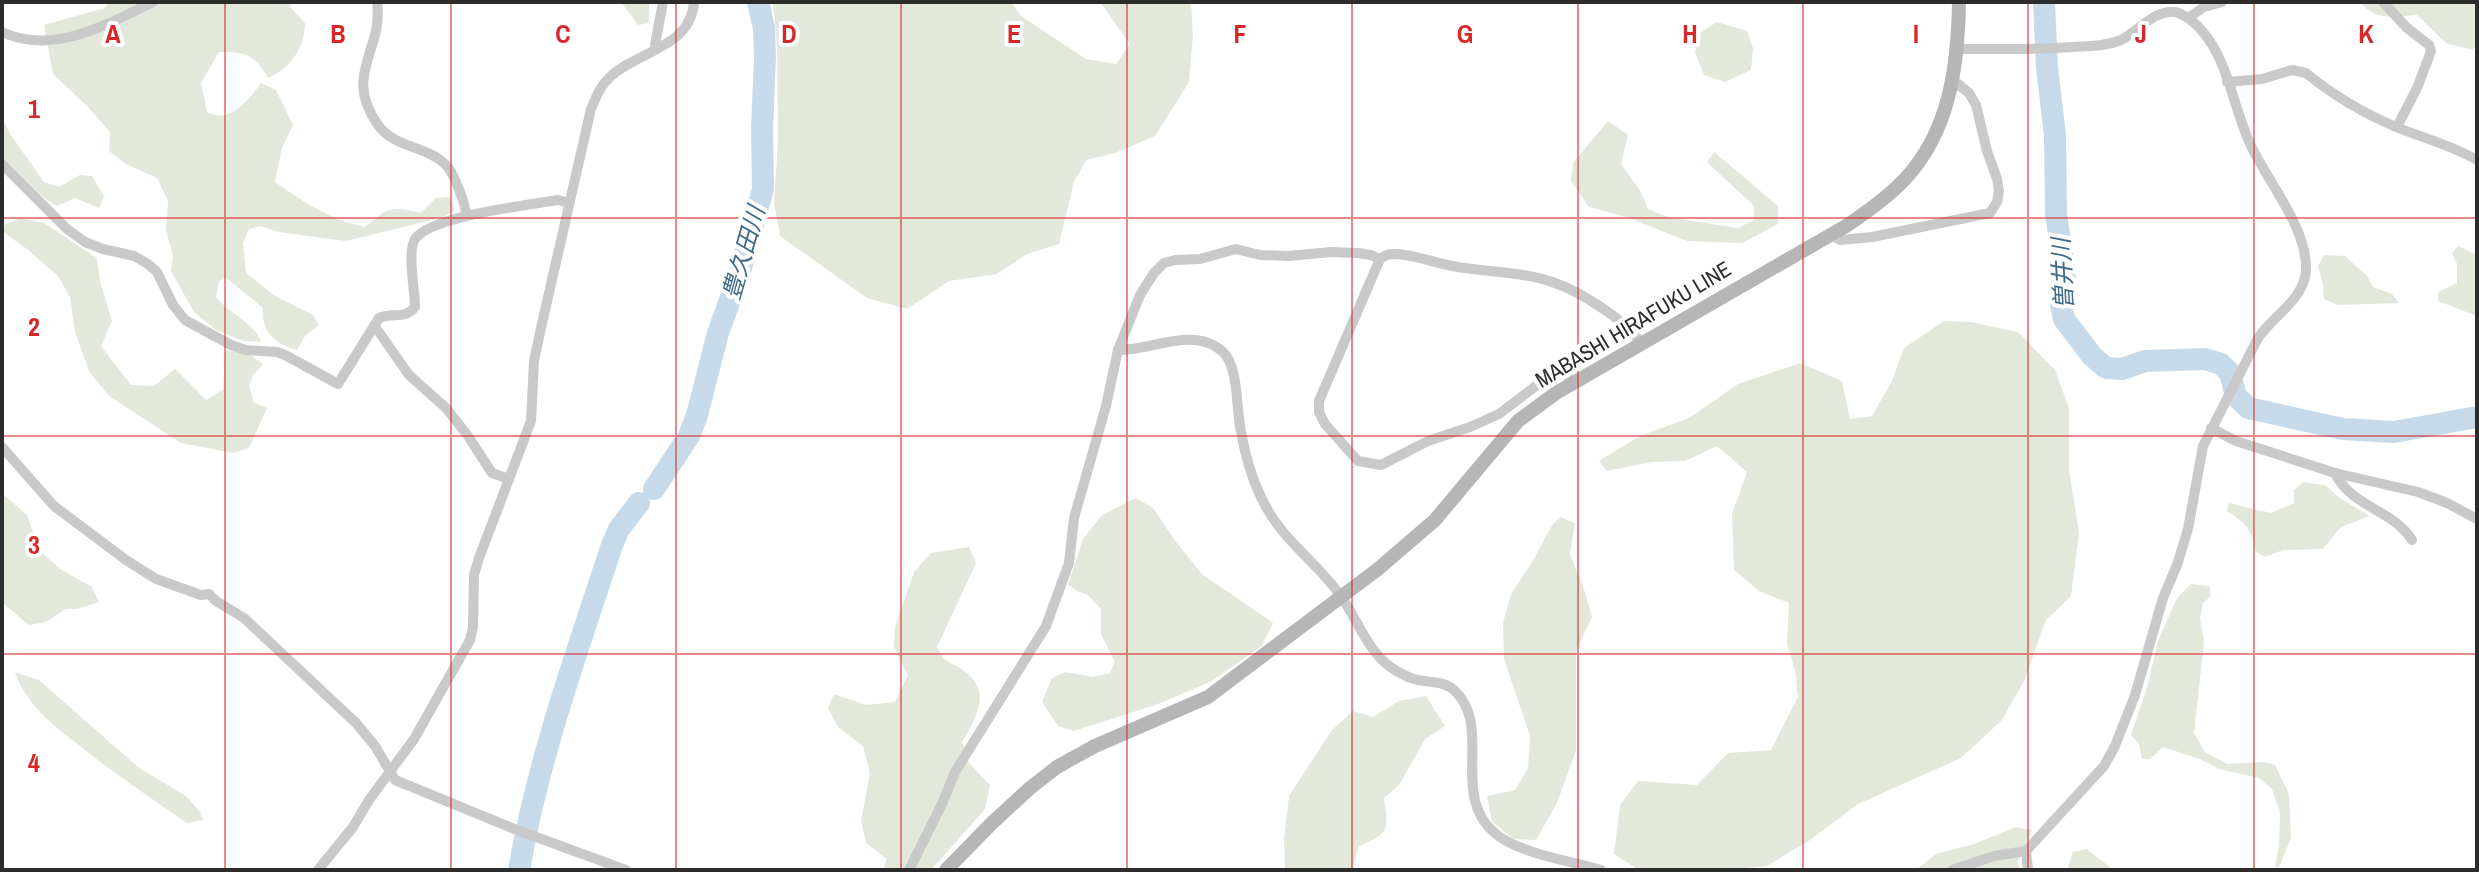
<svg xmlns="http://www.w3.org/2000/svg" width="2479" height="872" font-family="'Archivo Narrow','Noto Sans JP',sans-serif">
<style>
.green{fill:#e2e9da}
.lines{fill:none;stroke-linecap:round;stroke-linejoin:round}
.river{stroke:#c7dae9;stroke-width:22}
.street{stroke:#c9c9c9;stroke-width:10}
.secondary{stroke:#b6b6b6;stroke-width:14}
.grid{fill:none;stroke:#d62828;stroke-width:2;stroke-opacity:0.55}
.labels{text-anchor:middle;stroke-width:8;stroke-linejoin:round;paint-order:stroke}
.street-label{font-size:22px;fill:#2c2c2c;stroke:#fff}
.water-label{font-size:24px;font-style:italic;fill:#3f6a89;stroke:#fff}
.grid-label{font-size:26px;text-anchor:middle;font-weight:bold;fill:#d62828;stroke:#fff;stroke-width:8;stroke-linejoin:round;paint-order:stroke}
</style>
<rect width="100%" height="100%" fill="#fff"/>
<g class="green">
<path d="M109,2h183l-2,5 15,16c0,24 -14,45 -37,55 -13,-24 -23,-26 -49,-26l-18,31 6,29c23,12 41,-11 54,-29l15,7 17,35 -11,23 -7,34c29,20 55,38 90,45 23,-20 26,-21 56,-14l15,-15 13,-1 6,12 -11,8 -98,24 -67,-9 -18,-6 -12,3 -6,14 3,30 29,23 38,19 6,10 -14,11 -8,14c-22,-6 -36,-18 -34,-42l-37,-30 -7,3 -3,16c12,16 40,27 45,45l-17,-1 -28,-11 -22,-18 -23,-41 2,-15 -7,-26 2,-29 -11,-23 -31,-14 -17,-13 1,-19 -23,-26 -34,-32 -9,-49 61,-17z"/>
<polygon points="621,2 649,2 649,23 638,25"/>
<polygon points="773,2 1011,2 1021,16 1086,59 1116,64 1130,44 1100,2 1191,2 1193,35 1189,82 1155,136 1115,153 1086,160 1074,182 1059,244 1027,254 997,274 949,281 907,309 867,298 780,236 774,203 778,140 777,46"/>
<path d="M2361,2h116v43l-5,5 -26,-7 -29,-28c-20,1 -44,7 -56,-13z"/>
<polygon points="1717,22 1747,31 1753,48 1751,70 1725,82 1704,75 1695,53 1698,34"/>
<polygon points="2,118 10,134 44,182 59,187 80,175 92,176 104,196 99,208 75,198 57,206 44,198 2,157"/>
<polygon points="1608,121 1628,135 1621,164 1641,192 1648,209 1668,217 1738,228 1754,220 1754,206 1707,162 1714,152 1778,206 1778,224 1742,243 1687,241 1629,218 1589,207 1571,181 1573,163"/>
<polygon points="20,218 44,223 97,258 100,281 112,321 101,346 131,385 154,386 175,369 206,400 223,390 225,350 247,353 263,364 253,375 249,386 254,403 267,408 249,448 233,453 181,443 109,396 89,371 75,332 70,297 58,276 27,249 2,231 2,226"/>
<polygon points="2458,246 2477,255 2477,316 2438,301 2438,292 2457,283 2457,264 2452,253"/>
<polygon points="2324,255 2345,256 2367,276 2373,287 2392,294 2399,303 2338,305 2324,299 2323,284 2318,266"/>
<polygon points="1944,321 1971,322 2018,332 2055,370 2069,408 2069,470 2079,533 2071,596 2046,620 2024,681 2002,720 1961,758 1858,804 1810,840 1767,866 1725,870 1639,870 1614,854 1620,805 1638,781 1697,785 1728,753 1771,750 1798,697 1795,670 1787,644 1789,603 1759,591 1734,570 1732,514 1747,472 1717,446 1685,461 1651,462 1607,471 1599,461 1640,436 1689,418 1738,384 1800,363 1842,381 1850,419 1872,416 1892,381 1904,348"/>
<path d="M2303,482l22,3 16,14 29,17 -29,11 -18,22 -40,1 -18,7 -9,-5c-5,-23 -9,-28 -29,-41l2,-8 42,10 23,-10v-13z"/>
<polygon points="4,495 27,515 40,551 60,569 92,587 99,602 77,609 66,609 46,622 29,625 5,605 2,600 2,497"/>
<polygon points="1136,498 1153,508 1176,542 1202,574 1273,623 1262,646 1210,682 1158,704 1074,731 1058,726 1042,702 1052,678 1065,672 1093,677 1110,673 1115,662 1101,634 1101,609 1088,595 1077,591 1068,585 1083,539 1102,515"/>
<polygon points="1560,517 1575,523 1570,554 1583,586 1592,617 1576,651 1576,751 1557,803 1536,840 1514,839 1492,822 1487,796 1515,790 1528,768 1530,736 1504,659 1503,623 1511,594 1531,564 1551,527"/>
<path d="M969,547l7,16 -39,84c7,15 9,13 23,21 34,22 17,47 2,74l7,21 21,22 -5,24 -54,61h-48l4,-11 -21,-16 -5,-22 9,-48 -7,-27 -25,-19 -10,-19 6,-14 32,11 29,-3 13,-27 -14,-28 1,-20 19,-55 17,-19z"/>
<polygon points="2191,584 2209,586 2211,596 2203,603 2200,618 2204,642 2194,733 2205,752 2227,764 2265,762 2275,765 2289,794 2291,838 2279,867 2275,867 2279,845 2280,813 2272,789 2259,778 2219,769 2200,759 2163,747 2150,759 2142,759 2139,744 2131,735 2148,684 2158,641 2177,598"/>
<path d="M15,672l24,8 100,88 47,28 14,16 3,8 -16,3c-35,-24 -69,-47 -102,-73 -28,-22 -58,-43 -70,-78z"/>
<path d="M1426,696l19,30 -20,13 -26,46 -15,13c4,32 7,35 -25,48l-6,21 2,3h-70l-1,-31 5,-43 43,-66 21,-19 20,6 26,-16z"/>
<polygon points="2016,827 2032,830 2018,862 2020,870 1916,870 1936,854 1974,844"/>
<polygon points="2087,849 2111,868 2112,870 2067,870 2073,852"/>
</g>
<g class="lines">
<g class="river">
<polyline points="2044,2 2047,68 2055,135 2056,214 2064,268 2065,283 2061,304 2064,319 2092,356 2106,368 2122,369 2145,361 2205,359 2221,364 2230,373 2236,396 2248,408 2343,429 2394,432 2477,417"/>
<polyline points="654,489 689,436 697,415 718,333 739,275 763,189 762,128 765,57 764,28 758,2"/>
<path d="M519,870c19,-111 58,-218 93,-325l7,-16 20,-26"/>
</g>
<g class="street">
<path d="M377,2c7,49 -35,72 1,123 16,23 50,21 68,40 7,7 10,18 14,27 3,8 6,15 6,24"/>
<polyline points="2383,2 2407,28 2429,45 2431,51 2418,86 2397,127"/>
<polyline points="2188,18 2204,7 2222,2"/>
<path d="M2,32c50,24 106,-8 151,-30"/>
<polyline points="657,49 655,45 663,2"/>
<path d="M2227,82l35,-3 30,-9 14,3c28,23 57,40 90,54 27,11 55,18 81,33"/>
<path d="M2,164l65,65 18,13 18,7 31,7 14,8 9,8 16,33 12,15 46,25 15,5 31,2 10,4 51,28 41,-66c13,-6 26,2 36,-11 0,-16 -8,-55 0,-68 15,-23 114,-34 143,-39l11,3"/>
<polyline points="1831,235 1840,240 1872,237 1990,213 1997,202 1999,191 1997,179 1987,151 1976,105 1969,93 1953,80"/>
<polyline points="374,325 409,375 446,408 468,436 492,473 509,479"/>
<path d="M1118,350c33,1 76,-25 105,2 16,15 13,58 18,80 5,27 14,57 28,80 19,32 50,53 71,83 17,23 27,56 52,73 6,4 15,9 22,11 14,4 28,1 40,11 42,38 -10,112 49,149 26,16 68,22 98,31"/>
<path d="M1573,381l-10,-8 -22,9 -42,32 -29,13 -42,14 -47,24 -23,-4 -33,-37 -6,-12v-11l61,-142c6,-5 9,-5 17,-5 20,1 40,10 60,13 32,5 68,5 98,16 26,9 70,37 86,60"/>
<polyline points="2211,428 2236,441 2335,473 2418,492 2447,503 2477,519"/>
<polyline points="2,447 54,506 126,560 156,579 201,595 209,594 216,601 244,618 356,723 375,746 395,780 517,830 626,870"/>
<path d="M2335,473c17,35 56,35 77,67"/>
<polyline points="2026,851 2028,870"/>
<path d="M318,870l35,-43 16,-27 45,-61 56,-99 3,-13 1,-52 5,-17 52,-137 3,-60 7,-33 50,-219c5,-12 9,-23 19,-32 27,-26 81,-29 84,-75"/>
<polyline points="909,870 942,804 955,772 1046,626 1069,563 1074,518 1106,406 1118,350 1140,295 1154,273 1164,263 1175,260 1200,259 1236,249 1260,255 1289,256 1331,252 1358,253 1371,255 1380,259"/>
<path d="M1952,870l42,-14 32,-5 78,-85 11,-20 20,-51 28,-97 14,-33 11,-36 15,-83 55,-108c15,-22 46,-39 48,-67 2,-41 -36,-87 -53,-121 -19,-37 -23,-86 -50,-118 -6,-8 -19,-19 -29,-20 -21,-2 -36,20 -53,28 -15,6 -32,6 -48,7 -39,3 -77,2 -116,2"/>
</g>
<path class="secondary" d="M946,870l46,-47 38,-35 27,-21 38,-21 113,-49 170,-128 57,-49 83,-99 38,-28 290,-167c21,-14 41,-28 58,-46 46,-48 54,-115 55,-178"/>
</g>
<path class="grid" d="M225,2v868M451,2v868M676,2v868M901,2v868M1127,2v868M1352,2v868M1578,2v868M1803,2v868M2028,2v868M2254,2v868M2,218h2475M2,436h2475M2,654h2475"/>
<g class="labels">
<g class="street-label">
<text transform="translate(1633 324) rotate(-31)" y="8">MABASHI HIRAFUKU LINE</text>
</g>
<g class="water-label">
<text transform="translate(744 253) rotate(-74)" y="8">豊久田川</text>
<text transform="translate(2063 274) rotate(-93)" y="8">曽井川</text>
</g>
</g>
<g class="grid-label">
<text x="113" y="43">A</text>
<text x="338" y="43">B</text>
<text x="563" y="43">C</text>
<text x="789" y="43">D</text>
<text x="1014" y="43">E</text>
<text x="1240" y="43">F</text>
<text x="1465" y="43">G</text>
<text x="1690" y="43">H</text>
<text x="1916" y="43">I</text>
<text x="2141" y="43">J</text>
<text x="2366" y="43">K</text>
<text x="34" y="118">1</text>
<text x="34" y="336">2</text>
<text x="34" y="554">3</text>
<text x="34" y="772">4</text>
</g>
<rect width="2479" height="872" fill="none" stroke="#2c2c2c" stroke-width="8"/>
</svg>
